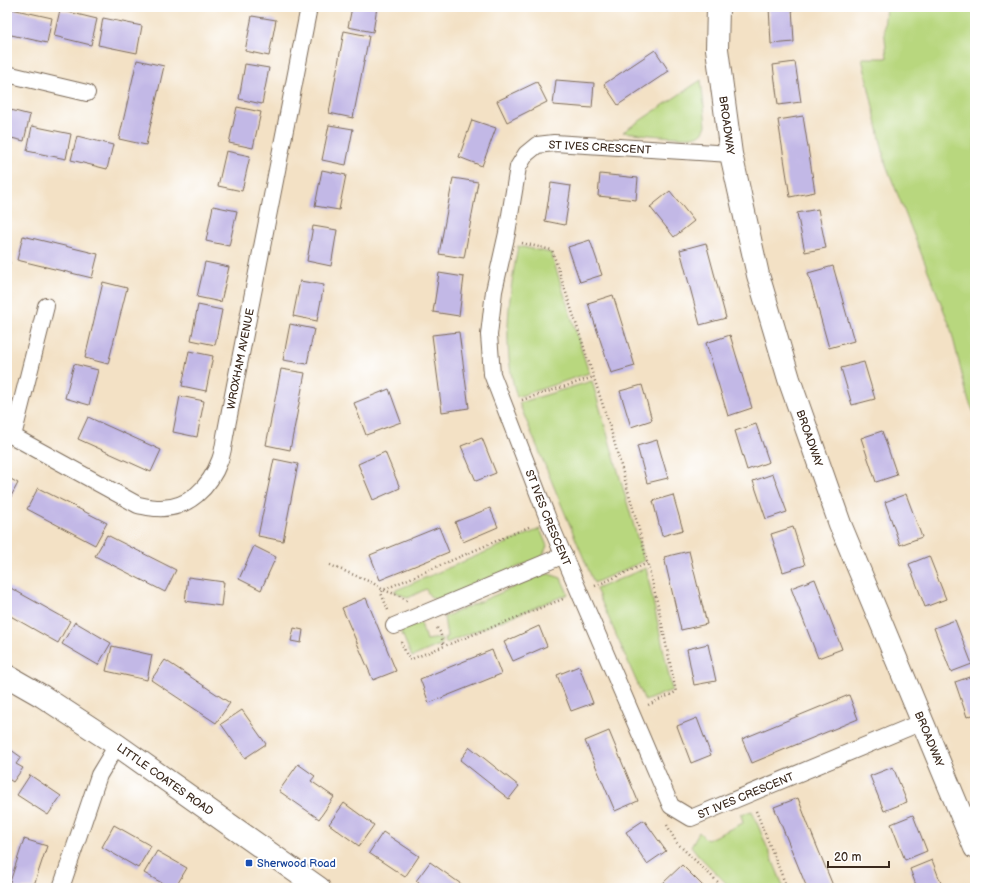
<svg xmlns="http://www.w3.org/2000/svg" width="982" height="895" font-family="'Balsamiq Sans',sans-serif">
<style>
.green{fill:#b8d77e;stroke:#7a804e}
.building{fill:#c2b8e6}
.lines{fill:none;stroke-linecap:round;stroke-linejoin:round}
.street-casing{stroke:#7b6a58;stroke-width:18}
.secondary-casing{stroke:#7b6a58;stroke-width:24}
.path{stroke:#7b6a58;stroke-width:2.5;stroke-dasharray:1 3;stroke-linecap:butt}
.street{stroke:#fff;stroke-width:16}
.secondary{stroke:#fff;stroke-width:22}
.transit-dot{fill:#1a4fb4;stroke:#fff;stroke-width:1.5}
.labels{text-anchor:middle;stroke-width:4;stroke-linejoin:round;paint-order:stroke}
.street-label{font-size:11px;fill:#3b2a1e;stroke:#fff}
.transit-label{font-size:11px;fill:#164399;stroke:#fff;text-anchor:start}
</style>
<rect width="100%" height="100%" fill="#fff"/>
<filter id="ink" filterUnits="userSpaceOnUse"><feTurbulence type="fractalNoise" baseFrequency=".025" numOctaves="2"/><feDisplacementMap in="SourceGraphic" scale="8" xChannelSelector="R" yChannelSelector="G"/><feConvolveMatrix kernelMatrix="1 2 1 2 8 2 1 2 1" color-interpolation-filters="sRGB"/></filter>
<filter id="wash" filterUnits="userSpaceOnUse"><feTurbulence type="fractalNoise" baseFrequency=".012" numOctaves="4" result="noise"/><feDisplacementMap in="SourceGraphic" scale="16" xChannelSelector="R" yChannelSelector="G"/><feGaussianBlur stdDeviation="0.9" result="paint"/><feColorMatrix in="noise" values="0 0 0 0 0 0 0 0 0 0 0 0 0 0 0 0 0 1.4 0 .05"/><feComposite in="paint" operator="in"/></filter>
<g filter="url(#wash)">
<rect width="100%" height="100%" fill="#f3e1c5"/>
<g class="green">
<polygon points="886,7 975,7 975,415 968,399 950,326 886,165 862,58 887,58 884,28"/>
<path d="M701,80l5,45c-1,4 -3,8 -7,10 -8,6 -63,-2 -76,-3z"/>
<path d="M518,246l33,7 38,120 -72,24c-16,-49 -8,-102 1,-151z"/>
<polygon points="592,381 644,561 594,583 519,403"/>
<path d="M540,529l7,17 -5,11 -101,42c-9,1 -11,-1 -15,-10l-18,9 -14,-7z"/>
<polygon points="646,568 672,690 645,701 596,589"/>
<polygon points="549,574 561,578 568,594 446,643 444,638 447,637 444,617 542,575"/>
<polygon points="421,623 426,640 441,638 442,644 412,657 400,629"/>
<polygon points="752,811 784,888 731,888 699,856 691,846 699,832 707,840 743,823 741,814"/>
</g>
<g id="blocks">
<g class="building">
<polygon points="352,7 377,7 373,32 348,27"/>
<polygon points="769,7 792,7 794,42 771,44"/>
<polygon points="7,8 52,18 47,43 7,34"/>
<polygon points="60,10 97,19 91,45 54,36"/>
<polygon points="252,16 276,20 269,56 245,51"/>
<polygon points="103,18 142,26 137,53 98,45"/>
<polygon points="344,31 369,36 353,118 329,113"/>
<polygon points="655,50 669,71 618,105 604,84"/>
<polygon points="137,60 164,66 146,145 119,139"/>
<polygon points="795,62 801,102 778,105 773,65"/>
<polygon points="245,64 269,68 262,104 239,99"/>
<polygon points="556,80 594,83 592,108 553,105"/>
<polygon points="537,82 547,102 507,122 497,101"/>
<polygon points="237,107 261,112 253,148 229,143"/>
<polygon points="7,109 30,115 24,141 7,137"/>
<polygon points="803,116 815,192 790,197 778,120"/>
<polygon points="472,120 496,128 482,166 459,157"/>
<polygon points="329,125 353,129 346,165 322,160"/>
<polygon points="32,126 71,134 66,159 27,151"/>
<polygon points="77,136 113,145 107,169 71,160"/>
<polygon points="226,151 250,156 242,191 218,186"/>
<polygon points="322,170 346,175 339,210 315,206"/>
<polygon points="600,174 638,178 636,200 598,196"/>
<polygon points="453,178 478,182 464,258 439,254"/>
<polygon points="551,183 571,186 565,225 545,221"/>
<polygon points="670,191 694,221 674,237 650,207"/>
<polygon points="213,206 237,211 229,246 206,241"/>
<polygon points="818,209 826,248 805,252 797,213"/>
<polygon points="313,226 337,230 331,266 307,261"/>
<polygon points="23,236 98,254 92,278 17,260"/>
<polygon points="590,240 602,275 580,282 568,247"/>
<polygon points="706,243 726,318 700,325 680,250"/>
<polygon points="7,261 10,262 8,273 7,272"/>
<polygon points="205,262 229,267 221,302 197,297"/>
<polygon points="833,266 854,341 829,348 808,273"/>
<polygon points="439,273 464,277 459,316 433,312"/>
<polygon points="300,281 324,285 317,321 293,316"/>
<polygon points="103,282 127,288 108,364 85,358"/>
<polygon points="613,295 635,366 611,373 588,303"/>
<polygon points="198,305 222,310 215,345 191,340"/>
<polygon points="290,324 314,329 307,364 283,360"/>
<polygon points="459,332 469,408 442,412 432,335"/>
<polygon points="730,335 752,408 728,416 706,343"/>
<polygon points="189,351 213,356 206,391 182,386"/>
<polygon points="864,362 875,399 852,405 841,368"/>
<polygon points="74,364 98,370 89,405 65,398"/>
<polygon points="281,369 305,373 290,450 266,445"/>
<polygon points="642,385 652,420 631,427 620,391"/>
<polygon points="389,389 401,422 366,435 354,403"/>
<polygon points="180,396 204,401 197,437 173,432"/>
<polygon points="88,417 161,450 151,472 78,439"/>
<polygon points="756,424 769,462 747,470 735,431"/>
<polygon points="882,431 897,475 876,482 861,438"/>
<polygon points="482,438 496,473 476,481 461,446"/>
<polygon points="657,440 668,478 647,483 637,446"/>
<polygon points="385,452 400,488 373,500 358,464"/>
<polygon points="274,459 298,464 283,541 258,536"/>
<polygon points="773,474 787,512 766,519 753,481"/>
<polygon points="7,477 18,483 7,504"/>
<polygon points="38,488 107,523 95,545 27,509"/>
<polygon points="906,494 922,537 900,545 885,502"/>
<polygon points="673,495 683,530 662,536 653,501"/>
<polygon points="490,508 498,527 463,542 455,522"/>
<polygon points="439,527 449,552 380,580 370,555"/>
<polygon points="793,527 805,565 783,572 771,534"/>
<polygon points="107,535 176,570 165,592 95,556"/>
<polygon points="254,546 276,557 261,590 239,579"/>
<polygon points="689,551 707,624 681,630 664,557"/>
<polygon points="929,556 946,599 925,607 909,564"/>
<polygon points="188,577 224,582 221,606 185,601"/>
<polygon points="815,579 842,649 818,658 791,588"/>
<polygon points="7,586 70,621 58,643 7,614"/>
<polygon points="366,598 396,671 373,680 342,608"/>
<polygon points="955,620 972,664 951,672 934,628"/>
<polygon points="75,622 111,643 98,665 62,644"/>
<polygon points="539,626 547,646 513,661 504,642"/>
<polygon points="294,628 303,630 301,643 291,641"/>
<polygon points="708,644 716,681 694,685 687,649"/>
<polygon points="112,646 152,655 147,680 106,671"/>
<polygon points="492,650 501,674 429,703 420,679"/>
<polygon points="165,660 230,703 216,723 151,680"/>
<polygon points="579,666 593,703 571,711 557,675"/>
<polygon points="975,675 975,714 967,717 955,682"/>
<polygon points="849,695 858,719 752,763 742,739"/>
<polygon points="242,710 266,744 245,758 221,724"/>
<polygon points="697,718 711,755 691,763 677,726"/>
<polygon points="609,731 638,801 615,811 585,741"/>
<polygon points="7,747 21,757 16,764 23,768 13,782 7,778"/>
<polygon points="470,747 519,786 509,799 460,760"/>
<polygon points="298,764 315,776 311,781 334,797 319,819 279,791"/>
<polygon points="893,767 907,802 884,811 870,776"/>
<polygon points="30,775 61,796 48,815 17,795"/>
<polygon points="798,798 809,827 834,888 807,888 774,807"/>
<polygon points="344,803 374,825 359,846 329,824"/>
<polygon points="913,815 927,851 905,860 891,824"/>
<polygon points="644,820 666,851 647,864 626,832"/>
<polygon points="114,825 151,846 138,868 102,847"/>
<polygon points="383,832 419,856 405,877 369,853"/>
<polygon points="24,839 47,846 33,888 8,888"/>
<polygon points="157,851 187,868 175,888 171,888 144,873"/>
<polygon points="932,860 943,888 917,888 910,869"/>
<polygon points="430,862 454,879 467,888 427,888 416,881"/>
<polygon points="682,865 705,888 668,888 663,883"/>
</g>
</g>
</g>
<g filter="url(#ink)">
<use href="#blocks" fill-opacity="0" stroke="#7b6a58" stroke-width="1"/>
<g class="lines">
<defs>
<g id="street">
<polyline points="7,74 87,93"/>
<path id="s1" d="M731,154l-177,-11 -17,2 -11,9 -8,13 -11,66 -13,58 -5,44 3,39 56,145 123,287 20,12 231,-96"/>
<path id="s2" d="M7,433l131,72c6,1 13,3 19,3 31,2 53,-21 63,-48 3,-8 4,-16 5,-24l84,-429"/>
<polyline points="13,436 46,306"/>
<polyline points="394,626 564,555"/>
<polyline points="61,888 99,775 117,745"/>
</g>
<g id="secondary">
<path id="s3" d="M718,7l-1,42 14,105 27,121 31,104 51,145 135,324"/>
<path id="s4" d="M7,676l35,20 75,49 202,143"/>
</g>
</defs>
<use href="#street" class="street-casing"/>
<use href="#secondary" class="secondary-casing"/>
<g class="path">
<polyline points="522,243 552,250 610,427 638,526 657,601 676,692 648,705"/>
<polyline points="522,400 594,377"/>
<polyline points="330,565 373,583 383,590 398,595 407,601"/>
<polyline points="595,586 648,563"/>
<polyline points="388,610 381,593 383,590 531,526"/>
<polyline points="437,628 440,632 444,646"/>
<polyline points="401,642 409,660 563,599"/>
<polyline points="756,811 787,888"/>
<polyline points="667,825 676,842 724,888"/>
</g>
<use href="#street" class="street"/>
<use href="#secondary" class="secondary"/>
</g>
</g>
<rect class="transit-dot" x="245" y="859" width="8" height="8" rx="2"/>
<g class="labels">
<g class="street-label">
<text dy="4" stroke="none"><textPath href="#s3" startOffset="119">BROADWAY</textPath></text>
<text transform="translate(600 147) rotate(3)" y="4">ST IVES CRESCENT</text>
<text dy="4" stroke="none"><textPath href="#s2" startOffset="357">WROXHAM AVENUE</textPath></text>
<text dy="4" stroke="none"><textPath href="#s3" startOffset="443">BROADWAY</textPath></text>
<text dy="4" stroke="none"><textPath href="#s1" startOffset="588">ST IVES CRESCENT</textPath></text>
<text dy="4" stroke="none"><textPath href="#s3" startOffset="767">BROADWAY</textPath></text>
<text dy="4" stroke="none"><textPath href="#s4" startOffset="189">LITTLE COATES ROAD</textPath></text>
<text dy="4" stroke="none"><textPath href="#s1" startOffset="984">ST IVES CRESCENT</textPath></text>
</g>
<g class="transit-label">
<text x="257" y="867">Sherwood Road</text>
</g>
</g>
<rect width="982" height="895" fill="none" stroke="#fff" stroke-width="24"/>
<path d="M828 861v6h61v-6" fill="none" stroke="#3b2a1e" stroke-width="2"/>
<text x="834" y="861" font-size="12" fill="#3b2a1e" stroke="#ffffff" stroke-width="3" paint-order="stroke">20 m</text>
</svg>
